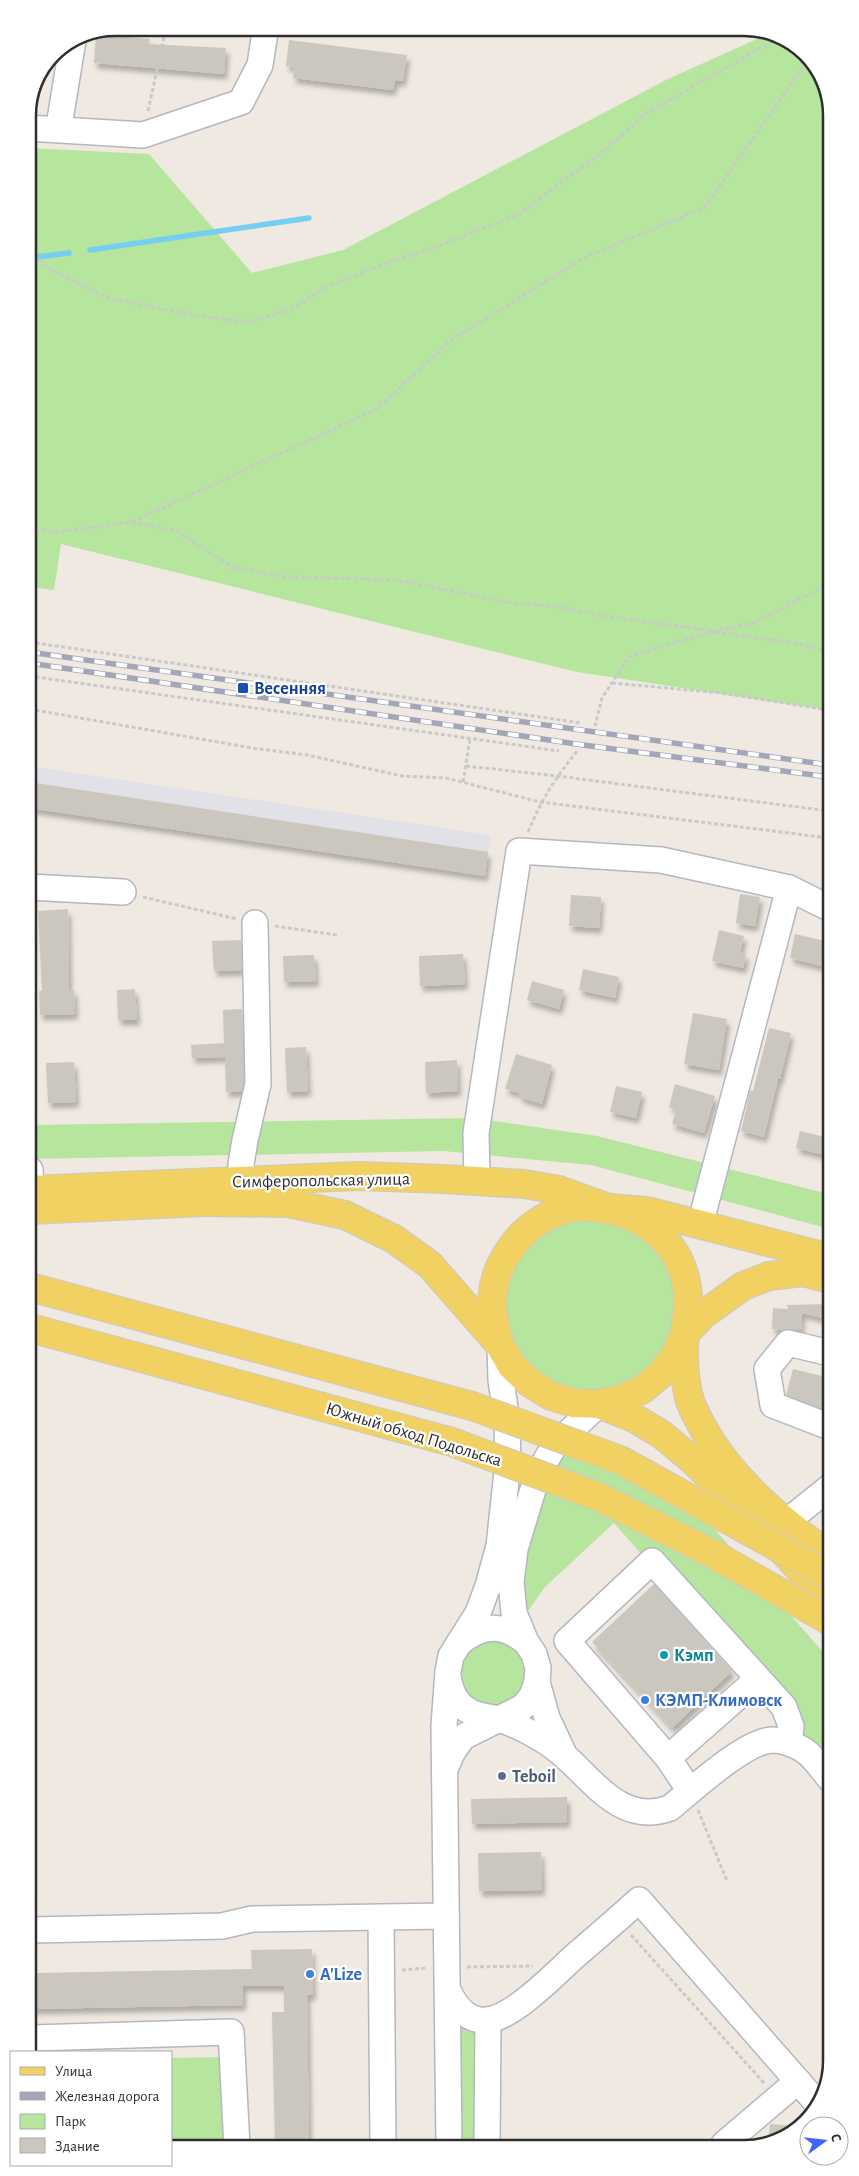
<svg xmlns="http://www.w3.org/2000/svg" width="859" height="2176" font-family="'Alegreya Sans',sans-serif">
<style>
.industrial{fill:#e3e1e8}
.green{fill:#b6e59e}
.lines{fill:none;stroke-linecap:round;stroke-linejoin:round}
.stream{stroke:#75cff0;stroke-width:5.5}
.building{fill:#cbc7bf;filter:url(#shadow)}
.minor-casing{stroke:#b4b7c1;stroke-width:28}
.major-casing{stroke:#c9c9c9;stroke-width:30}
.path{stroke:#c9c9c9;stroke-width:3;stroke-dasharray:4 2.5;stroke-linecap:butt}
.minor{stroke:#fff;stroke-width:25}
.major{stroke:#f2d163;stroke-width:28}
.rail-casing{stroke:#a3a6b8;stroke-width:5.5}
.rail{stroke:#fff;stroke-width:4;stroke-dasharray:11;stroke-linecap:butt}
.major-bridge-casing{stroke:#c9c9c9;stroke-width:30;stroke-linecap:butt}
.major-bridge{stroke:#f2d163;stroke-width:28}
.transit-dot{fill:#1a4fb4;stroke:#fff;stroke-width:2}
.culture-dot{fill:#0f9aa8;stroke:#fff;stroke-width:2}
.shop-dot{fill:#3f7fe0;stroke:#fff;stroke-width:2}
.service-dot{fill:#5c6f8a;stroke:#fff;stroke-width:2}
.labels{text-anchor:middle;stroke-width:4.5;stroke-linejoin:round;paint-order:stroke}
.transit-label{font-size:18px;font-weight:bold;fill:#164399;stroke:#fff;text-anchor:start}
.street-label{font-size:18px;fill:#2e2e2e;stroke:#fff}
.culture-label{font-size:18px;font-weight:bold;fill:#0d838f;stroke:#fff;text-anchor:start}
.shop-label{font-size:18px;font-weight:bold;fill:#366cbe;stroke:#fff;text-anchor:start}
.service-label{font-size:18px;font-weight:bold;fill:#4e5e75;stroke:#fff;text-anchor:start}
.rim{fill:none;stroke:#2e2e2e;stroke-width:2.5}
</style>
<defs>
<filter id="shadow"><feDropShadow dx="3" dy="5.5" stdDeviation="2.5" flood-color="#0004"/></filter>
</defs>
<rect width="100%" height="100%" fill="#efe9e1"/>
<polygon class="industrial" points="29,766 491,835 485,876 29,808"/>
<g class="green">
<polygon points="768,34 798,46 827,87 828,710 577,672 61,544 54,590 29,587 28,148 149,154 252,273 343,250 666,80"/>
<polygon points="474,1118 597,1136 829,1194 830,1229 591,1165 443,1151 30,1159 30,1125"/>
<circle cx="589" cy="1305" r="86"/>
<polygon points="570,1453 636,1453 658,1465 831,1661 831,1777 779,1711 614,1523 545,1587 528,1611 518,1563 550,1465"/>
<polygon points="477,1636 517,1641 533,1678 511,1710 474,1709 453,1666"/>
<polygon points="460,2017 480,2029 479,2146 461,2146"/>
<polygon points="224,2057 225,2148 171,2148 171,2058"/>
</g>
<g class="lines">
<g class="stream">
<polyline points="90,250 309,218"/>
<polyline points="28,258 69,253"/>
</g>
</g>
<g class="building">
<polygon points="96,34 150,39 149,44 226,48 224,74 94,63"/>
<polygon points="289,40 407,55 403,81 395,80 393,90 293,78 294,67 286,66"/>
<polygon points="29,782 488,852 485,876 29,808"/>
<polygon points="740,894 760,897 755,926 736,923"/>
<polygon points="571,895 601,897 599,928 569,926"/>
<polygon points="68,909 69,990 74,990 75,1014 40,1015 39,991 42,991 38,911"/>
<polygon points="719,930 744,936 740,953 746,955 743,968 712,961"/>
<polygon points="795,934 829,942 825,967 790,958"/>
<polygon points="241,940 242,970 214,971 212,941"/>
<polygon points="463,954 465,984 420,986 419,956"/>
<polygon points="314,955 316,981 284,982 283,956"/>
<polygon points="583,969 619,977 615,998 579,990"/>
<polygon points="532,981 564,990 559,1009 527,1000"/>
<polygon points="135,989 137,1020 118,1020 117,990"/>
<polygon points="242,1009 244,1082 242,1091 226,1092 225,1057 192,1058 191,1045 224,1043 223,1010"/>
<polygon points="693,1013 727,1019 719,1070 684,1064"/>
<polygon points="769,1028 791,1033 780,1079 778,1079 764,1137 741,1131 750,1091 753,1091"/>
<polygon points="306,1047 308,1091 287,1092 285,1048"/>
<polygon points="516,1054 552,1065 542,1104 519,1097 520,1093 505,1089"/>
<polygon points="457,1060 458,1091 426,1093 425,1062"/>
<polygon points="74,1062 76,1102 48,1103 46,1063"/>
<polygon points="675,1084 715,1096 704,1133 672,1124 676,1109 669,1107"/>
<polygon points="616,1086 642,1092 636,1118 610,1112"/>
<polygon points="800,1131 829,1138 829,1156 796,1148"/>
<polygon points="830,1304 830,1320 802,1313 801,1330 772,1329 773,1308 788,1309 787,1305"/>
<polygon points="793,1369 830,1378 830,1412 786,1395"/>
<polygon points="654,1584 732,1671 672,1728 592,1642"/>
<polygon points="567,1797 567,1822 472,1824 471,1799"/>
<polygon points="541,1852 542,1890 479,1891 478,1853"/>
<polygon points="312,1949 313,1995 307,1995 309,2147 275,2147 272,2012 284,2012 284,1986 243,1986 243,2005 32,2009 32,1973 252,1969 251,1950"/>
<polygon points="770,2124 797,2126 772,2144 768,2144"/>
</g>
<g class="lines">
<defs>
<g id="minor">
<polyline points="60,120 73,40"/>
<polyline points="28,128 143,135 241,102 260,65 265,32"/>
<polyline points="29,887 123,892"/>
<polyline points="30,1170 31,1189"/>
<polyline points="241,1181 241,1164 245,1140 258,1084 255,923"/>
<polyline points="477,1182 476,1133 519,851 661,860 789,888 829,908"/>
<polyline points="700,1225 789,888"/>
<polyline points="830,1353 788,1343 767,1369 773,1405 830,1427"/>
<polyline points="785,1523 830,1487"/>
<path d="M459,1643c24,-19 43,-20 67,-1"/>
<path d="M448,1676c2,14 8,28 21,35 9,6 19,5 29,8 15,4 32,13 45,21 42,23 70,89 127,68 22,-18 75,-67 102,-68 11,0 24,5 33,11 10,7 18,20 26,29"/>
<polyline points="563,1752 547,1718 537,1682 538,1668 534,1654 526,1642 514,1613 511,1582 515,1549 538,1473 555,1445 599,1404"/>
<polyline points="668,1758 758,1679"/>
<polyline points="445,1769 453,1751 463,1737 523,1707 532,1696 537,1682"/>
<polyline points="690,1791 668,1758 567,1641 652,1561 784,1707 791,1726 789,1743"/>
<polyline points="381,1918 383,2146"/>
<polyline points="32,1930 222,1926 252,1919 446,1916"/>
<path d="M448,1990c7,16 20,32 39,30 26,-2 69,-47 89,-65 21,-18 42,-36 63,-55l178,203"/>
<polyline points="32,2038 231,2032 237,2147"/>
<polyline points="724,2144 798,2081"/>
<polyline points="449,2146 444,1726 448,1671 451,1656 478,1613 488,1586 499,1546 508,1463 507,1422 501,1380 500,1345"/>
<polyline points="487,2146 488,2020"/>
</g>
<g id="major">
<polyline points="30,1190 358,1176 444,1179 524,1184 559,1190 609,1208 647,1211 830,1258"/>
<polyline points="30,1210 202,1202 288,1203 345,1215 394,1239 430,1265 500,1345 512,1366 530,1383 551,1396 574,1403 599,1404 622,1399 643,1389 661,1374 675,1355 685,1334 704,1314 743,1286 769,1276 803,1272 830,1279"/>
<path d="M499,1341c-10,-32 -10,-58 8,-87 16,-27 48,-49 81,-47 48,3 92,30 99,81 3,16 -1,30 -2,45 -2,21 -1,48 5,68 3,9 9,19 13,27 29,53 80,94 127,128"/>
<polyline points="599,1404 634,1418 661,1434 690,1458 751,1517 830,1602"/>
</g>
</defs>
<use href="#minor" class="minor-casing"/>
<use href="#major" class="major-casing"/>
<g class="path">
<polyline points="148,111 165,33"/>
<polyline points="28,252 50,269 108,298 198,316 248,322 291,310 326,287 389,262 428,250 519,214 605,150 647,113 753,52 779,39"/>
<polyline points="132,522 177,531 232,567 286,577 398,580 511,603 554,606 605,616 713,631 629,657 602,698 595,726"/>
<polyline points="29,529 58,532 132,522 377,409 451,340 584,258 705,207 808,60"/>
<polyline points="713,631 754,623 828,584"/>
<polyline points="716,632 795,643 828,651"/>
<polyline points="29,642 581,723"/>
<polyline points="29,676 559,751"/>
<polyline points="612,683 721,693 828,710"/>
<polyline points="29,709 252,748 307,755 402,776 446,778 540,802 829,838"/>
<polyline points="466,766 557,776 829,811"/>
<polyline points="463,782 470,739"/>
<path d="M528,832c13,-32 28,-55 50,-82"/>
<polyline points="143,897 237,919"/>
<polyline points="275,926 337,935"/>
<polyline points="30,1247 35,1246"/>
<polyline points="698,1810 727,1881"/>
<polyline points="631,1935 764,2083"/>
<polyline points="467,1967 533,1966"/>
<polyline points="402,1970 426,1968"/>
<polyline points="766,2144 768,2142 767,2136"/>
</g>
<use href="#minor" class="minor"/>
<use href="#major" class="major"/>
<defs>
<g id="rail">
<polyline points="29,652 829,765"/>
<polyline points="29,663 583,745 829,777"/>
</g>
</defs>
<use href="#rail" class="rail-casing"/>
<use href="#rail" class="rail"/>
<defs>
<g id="major-bridge">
<polyline points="30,1287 472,1406 620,1460 830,1576"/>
<polyline points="30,1328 452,1442 599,1497 713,1554 830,1621"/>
</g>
</defs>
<use href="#major-bridge" class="major-bridge-casing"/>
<use href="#major-bridge" class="major-bridge"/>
</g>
<rect class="transit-dot" x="237" y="682" width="12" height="12" rx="2.5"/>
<circle class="culture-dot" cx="664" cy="1655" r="5"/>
<g class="shop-dot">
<circle cx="645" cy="1700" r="5"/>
<circle cx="310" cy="1974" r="5"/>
</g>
<circle class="service-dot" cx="502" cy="1776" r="5"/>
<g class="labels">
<g class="transit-label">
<text x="254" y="694">Весенняя</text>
</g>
<g class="street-label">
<text transform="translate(321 1180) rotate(-1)" y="6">Симферопольская улица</text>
<text transform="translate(414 1434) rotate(17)" y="6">Южный обход Подольска</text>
</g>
<g class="culture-label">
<text x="674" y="1661">Кэмп</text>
</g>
<g class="shop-label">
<text x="655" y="1706">КЭМП-Климовск</text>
<text x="320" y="1980">A'Lize</text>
</g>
<g class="service-label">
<text x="512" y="1782">Teboil</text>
</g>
</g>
<path d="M0 0H859V2176H0ZM115 36H744A79 79 0 0 1 823 115V2061A79 79 0 0 1 744 2140H115A79 79 0 0 1 36 2061V115A79 79 0 0 1 115 36Z" fill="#fff" fill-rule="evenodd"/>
<path class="rim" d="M115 36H744A79 79 0 0 1 823 115V2061A79 79 0 0 1 744 2140H115A79 79 0 0 1 36 2061V115A79 79 0 0 1 115 36Z"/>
<rect x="10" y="2051" width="162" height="115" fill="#ffffff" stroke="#ababab"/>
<rect x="20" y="2067" width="25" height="8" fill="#f2d163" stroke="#ababab"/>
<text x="55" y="2076" font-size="15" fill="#2e2e2e">Улица</text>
<rect x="20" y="2092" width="25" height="8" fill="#a3a6b8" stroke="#ababab"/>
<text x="55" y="2101" font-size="15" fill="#2e2e2e">Железная дорога</text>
<rect x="20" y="2114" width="25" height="15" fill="#b6e59e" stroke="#ababab"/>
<text x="55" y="2126" font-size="15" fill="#2e2e2e">Парк</text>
<rect x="20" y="2138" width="25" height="15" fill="#cbc7bf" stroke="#ababab"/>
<text x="55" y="2151" font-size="15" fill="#2e2e2e">Здание</text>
<g transform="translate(824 2141) rotate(75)"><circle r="24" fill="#ffffff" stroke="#ababab"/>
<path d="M0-4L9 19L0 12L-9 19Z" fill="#4264fb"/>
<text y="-8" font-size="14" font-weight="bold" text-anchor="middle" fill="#2e2e2e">С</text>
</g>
</svg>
